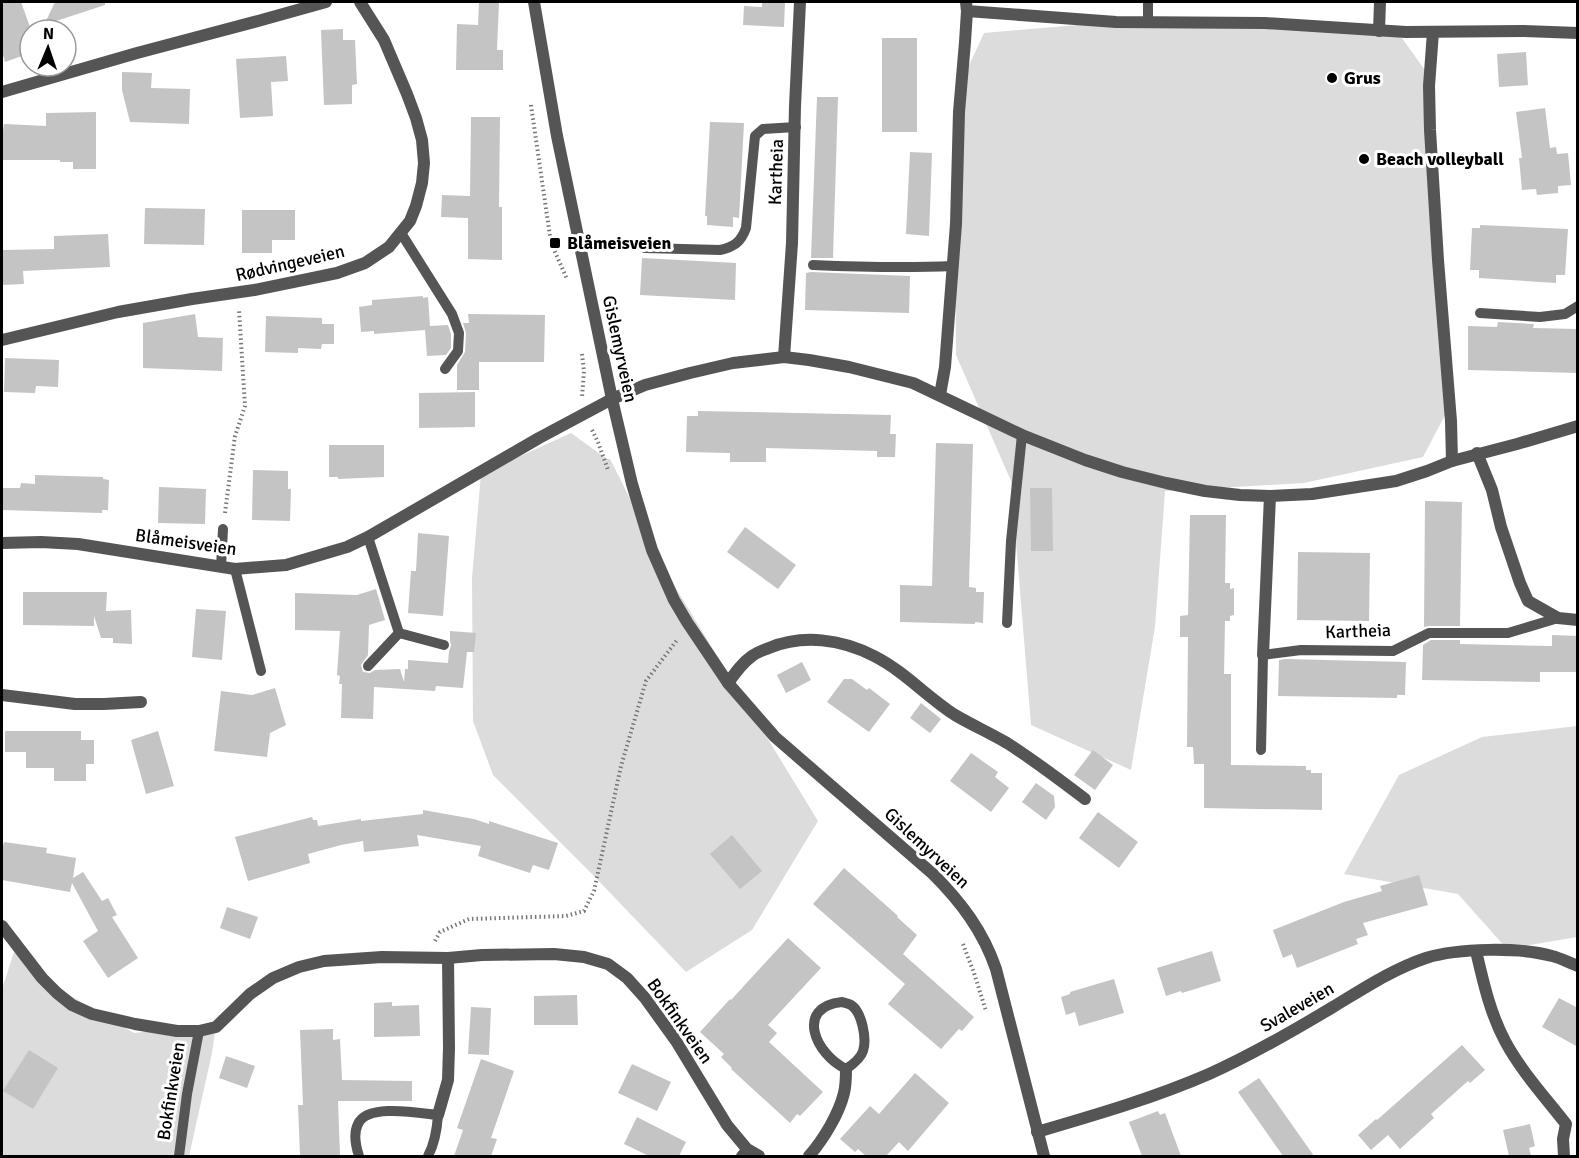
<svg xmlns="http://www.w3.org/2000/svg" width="1579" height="1158" font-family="Signika,sans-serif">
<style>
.green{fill:#dcdcdc}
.building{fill:#c4c4c4}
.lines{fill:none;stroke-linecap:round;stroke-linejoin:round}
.path{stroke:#777;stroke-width:4;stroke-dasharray:1.5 3;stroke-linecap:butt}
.service{stroke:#555;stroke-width:10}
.minor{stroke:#555;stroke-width:12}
.tertiary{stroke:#555;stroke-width:12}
.poi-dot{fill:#000;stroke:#fff;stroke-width:2}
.labels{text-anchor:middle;stroke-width:6;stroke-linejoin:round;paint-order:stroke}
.poi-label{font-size:18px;font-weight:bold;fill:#000;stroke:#fff;text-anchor:start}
.street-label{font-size:18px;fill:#000;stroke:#fff}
</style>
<rect width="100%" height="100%" fill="#fff"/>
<g class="green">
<polygon points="1124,21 1399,34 1427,73 1453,400 1423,457 1304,483 1165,491 1155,627 1131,770 1031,725 1011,481 956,355 955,222 961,83 984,33"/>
<polygon points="571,433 607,459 610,459 672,582 818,821 752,930 686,972 592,874 493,775 473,721 472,578 481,474"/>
<polygon points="1577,726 1577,937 1507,949 1458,894 1344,874 1399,775 1482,737"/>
<polygon points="14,952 66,993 134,1033 216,1024 212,1053 189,1156 2,1156 2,989"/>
</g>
<g class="building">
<polygon points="2,2 21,2 30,27 30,53 5,62 2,51"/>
<polygon points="55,2 105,2 105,5 44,25"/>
<polygon points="479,2 499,2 497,50 503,50 503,70 456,70 457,24 478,25"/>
<polygon points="762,2 785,2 784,27 743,25 744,6 762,7"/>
<polygon points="343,29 343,40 355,40 357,84 352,85 352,104 324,105 321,30"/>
<rect x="882" y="38" width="35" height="94"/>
<polygon points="1526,52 1528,85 1499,87 1497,54"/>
<polygon points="286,56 288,81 271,82 273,116 240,118 236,59"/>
<polygon points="122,72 152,73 151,88 190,89 189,124 130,122 122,90"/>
<polygon points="817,97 838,97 833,258 811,258"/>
<polygon points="1545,108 1550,148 1556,147 1557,154 1568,153 1571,185 1558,186 1558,193 1537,195 1536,189 1522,190 1519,158 1522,158 1516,112"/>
<polygon points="96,112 96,169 73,169 73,162 60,162 60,160 2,160 2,130 3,130 4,124 46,126 46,113"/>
<polygon points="471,117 500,117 499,207 502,207 502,260 468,259 468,218 441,217 442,195 470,196"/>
<polygon points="710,122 744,123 739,218 733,217 733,227 707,225 707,216 705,216"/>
<polygon points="910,152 932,153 929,236 906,234"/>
<polygon points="145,208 205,209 204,245 144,244"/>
<polygon points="242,210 295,210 295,240 272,240 272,253 242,253"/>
<polygon points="1480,225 1568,229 1565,275 1556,275 1556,283 1479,278 1479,270 1470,270 1472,228 1480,228"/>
<polygon points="108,234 110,267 23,271 24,284 2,285 2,250 54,249 54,236"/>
<polygon points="642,258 736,263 735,300 640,295"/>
<polygon points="811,272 910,276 909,313 805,310 806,273"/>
<polygon points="423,296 423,298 428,297 430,326 448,325 451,334 451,348 446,355 427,356 425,330 374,334 374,331 361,332 359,307 372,305 372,300"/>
<polygon points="195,314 198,337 223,338 222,371 143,368 143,323"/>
<polygon points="468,314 545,315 544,362 479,362 479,390 457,390 457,365 465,352 466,333 463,323 469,323"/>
<polygon points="266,316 322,318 322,324 334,324 334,344 322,344 321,349 298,348 298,353 265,352"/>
<polygon points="1498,322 1534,324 1533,328 1578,329 1578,373 1468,370 1468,326 1497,327"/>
<polygon points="5,358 59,360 58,387 36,386 35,393 4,392"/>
<polygon points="475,392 475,427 419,428 419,393"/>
<polygon points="698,411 891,415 890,434 896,434 895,457 877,457 877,451 766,448 766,462 730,462 730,453 686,452 687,416 698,416"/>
<polygon points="936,443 973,444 969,587 976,588 976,592 984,592 983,623 975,622 975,624 900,622 900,585 932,586"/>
<polygon points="329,445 384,445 384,477 338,479 338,477 329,477"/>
<polygon points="253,470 288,471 288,489 291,489 290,521 252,520"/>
<polygon points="35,475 103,477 103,479 109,480 108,510 102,510 102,513 2,510 2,488 20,488 21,483 35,484"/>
<polygon points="159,487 206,489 205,524 158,523"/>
<polygon points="1030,488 1052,488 1053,551 1031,551"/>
<polygon points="1425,501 1462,502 1460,626 1429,626 1424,627"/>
<polygon points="1190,515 1226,515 1225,583 1230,583 1230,589 1234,588 1234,615 1230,616 1230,621 1225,621 1224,674 1231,674 1231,765 1306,766 1306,770 1311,770 1311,773 1322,773 1322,810 1204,808 1204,764 1194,764 1193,747 1187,747 1188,637 1180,637 1180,616 1188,615"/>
<polygon points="745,527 796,565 778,589 727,552"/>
<polygon points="418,533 449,536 443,616 408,613 411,571 416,571"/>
<polygon points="1298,552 1370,553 1369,621 1297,620"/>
<polygon points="376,589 385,620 369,625 368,655 361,665 363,672 370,673 375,670 400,669 404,682 405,669 408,669 408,660 448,663 449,651 451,646 450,640 450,631 476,633 474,652 467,652 463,688 436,686 435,691 374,687 373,719 341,718 342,684 339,684 340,676 337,675 340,631 295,630 295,593 357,595"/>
<polygon points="23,592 107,592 106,611 131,610 132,644 113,643 113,638 101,638 94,616 94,626 23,625"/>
<polygon points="196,609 226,611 222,660 192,657"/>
<polygon points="1552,635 1578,636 1578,672 1540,672 1540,682 1422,680 1423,645 1431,640 1460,640 1460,644 1552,646"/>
<polygon points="1286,659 1406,662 1405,695 1397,695 1397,698 1278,696 1279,660"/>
<polygon points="802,662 811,680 786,693 777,675"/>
<polygon points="844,679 852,679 867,690 869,688 890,704 869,732 827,702"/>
<polygon points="275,688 286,725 270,733 267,757 214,751 221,691 252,695"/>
<polygon points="921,703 941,719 930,733 910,718"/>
<polygon points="5,731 81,731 81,740 94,740 94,764 86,764 86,781 54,781 54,768 26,768 26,752 5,752"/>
<polygon points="158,731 174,786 146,794 131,740"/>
<polygon points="1093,750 1113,765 1095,790 1074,775"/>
<polygon points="971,753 998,772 995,777 1009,788 991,812 950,781"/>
<polygon points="1036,783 1054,796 1055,807 1046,820 1022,802"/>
<polygon points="423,810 474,819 489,824 489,821 558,843 549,870 533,865 530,873 478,856 481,846 417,835 419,846 364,852 363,841 341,845 308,854 310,863 248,881 235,837 312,817 313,820 317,820 318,826 361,819 361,821 423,814"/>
<polygon points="1098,812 1138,842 1119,868 1079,838"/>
<polygon points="732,835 762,871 740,889 710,854"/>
<polygon points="4,842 47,848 46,853 76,858 73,878 83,872 102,901 108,898 117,915 112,917 138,958 108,978 83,941 98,931 72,883 70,892 2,880 2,846 3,846"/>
<polygon points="844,868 898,916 897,917 917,935 903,954 974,1017 962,1031 959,1029 941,1049 888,1004 905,984 813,904"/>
<polygon points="1419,875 1428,905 1363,923 1368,935 1356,939 1358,944 1297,968 1292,954 1283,958 1273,930 1344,902 1382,891 1380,886"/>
<polygon points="227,907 258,917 250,939 220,928"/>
<polygon points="788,938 821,968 768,1025 777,1033 769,1042 823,1092 800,1116 797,1114 790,1123 731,1069 732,1068 721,1057 724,1054 700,1032 730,999 731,1000"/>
<polygon points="1212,951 1221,981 1182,993 1181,991 1166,996 1157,968"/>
<polygon points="1114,979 1124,1013 1079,1026 1075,1012 1066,1015 1061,997 1070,994 1070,992"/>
<polygon points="577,995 578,1025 534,1025 534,996"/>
<polygon points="1559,998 1578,1008 1578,1047 1542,1027"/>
<polygon points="392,1002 392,1006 419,1005 420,1036 374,1037 374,1003"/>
<polygon points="471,1007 491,1008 489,1055 468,1054"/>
<polygon points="333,1029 333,1040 340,1039 342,1080 412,1081 412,1101 338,1101 340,1156 300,1156 298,1105 303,1105 300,1030"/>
<polygon points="1462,1045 1485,1070 1470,1083 1468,1081 1431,1114 1434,1118 1400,1149 1388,1135 1371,1150 1358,1135 1376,1119 1377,1120"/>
<polygon points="29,1050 58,1068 33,1109 3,1091"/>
<polygon points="226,1056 255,1066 247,1088 219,1078"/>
<polygon points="481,1059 514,1071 491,1138 497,1139 491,1156 454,1156 463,1130 457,1128"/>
<polygon points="632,1064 671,1082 657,1111 618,1093"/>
<polygon points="915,1073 949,1103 908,1151 899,1142 886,1156 866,1156 858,1149 855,1152 840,1139 870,1106 879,1114"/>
<polygon points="1259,1078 1314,1156 1283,1156 1238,1092"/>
<polygon points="1158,1111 1160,1115 1165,1113 1181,1156 1142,1156 1129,1122"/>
<polygon points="637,1117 686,1142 679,1156 649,1156 624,1144"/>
<polygon points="1530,1124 1535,1146 1529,1148 1531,1156 1509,1156 1503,1130"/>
</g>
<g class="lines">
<g class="path">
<polyline points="531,105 551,243 567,279"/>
<polyline points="582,354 584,371 582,397"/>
<polyline points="592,430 598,442 608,470"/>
<polyline points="225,513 235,436 245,406 239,310"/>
<polyline points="435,941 440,932 469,919 566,916 584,911 594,891 621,766 646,681 677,640"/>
<polyline points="963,944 974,973 986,1011"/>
</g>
<g class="service">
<polyline points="1148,2 1148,21"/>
<polyline points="401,233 452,314 459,333 458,351 445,369"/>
<path d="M645,248l75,2c14,-3 21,-8 26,-22l9,-92 8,-7 33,-2"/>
<path d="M813,265c47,2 93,3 140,1"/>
<polyline points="1480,313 1540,317 1565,314 1578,306"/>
<polyline points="221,567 223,529"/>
<polyline points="235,569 261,671"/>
<polyline points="1007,623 1011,541 1022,435"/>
<polyline points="399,633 444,645"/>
<polyline points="368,666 399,633 368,537"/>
<polyline points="1261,750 1263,655 1301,650 1393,651 1429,633 1508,633 1558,618"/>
<path d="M842,1002c3,1 6,1 9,3 11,7 16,34 12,46 -2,7 -11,14 -17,18 -30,-14 -52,-62 -4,-67z"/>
<polyline points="179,1156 187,1094 199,1031"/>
<path d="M359,1156c-3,-9 -6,-22 -1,-32 9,-21 61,-11 80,-9 -1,15 -3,28 -10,41"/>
<polyline points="741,1156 747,1149"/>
</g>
<g class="minor">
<polyline points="966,2 967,11 1116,22 1265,23 1406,32 1523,31 1578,33"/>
<polyline points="1379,31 1380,2"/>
<polyline points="1433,32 1429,86 1430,130 1438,260 1451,421 1452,461"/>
<polyline points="2,92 137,53 258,21 326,2"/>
<polyline points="2,340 118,312 192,299 254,290 337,273 365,263 389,247 410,221 416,206 422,183 424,163 422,140 416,118 407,94 384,40 360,2"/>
<polyline points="784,357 792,243 795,106 800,2"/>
<polyline points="940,395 945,367 956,224 959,112 965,42 967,11"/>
<polyline points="1477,453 1492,490 1501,527 1520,583 1528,601 1558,618 1578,620"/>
<polyline points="2,543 41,542 78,544 235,569 286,565 347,547 368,537 539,438 612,399 645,385 690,373 733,363 784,357 809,360 849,367 913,383 1022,435 1085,460 1122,472 1166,483 1205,491 1240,495 1270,496 1312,494 1396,481 1427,471 1452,461 1517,444 1578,426"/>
<polyline points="1263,655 1270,496"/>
<path d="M728,683c7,-10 14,-20 24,-27 5,-4 11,-6 17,-8 34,-14 72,-9 105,8 30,15 53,41 81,59 17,10 35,18 52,28 27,17 53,37 78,56"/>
<polyline points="2,695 75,704 104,704 141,702"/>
<polyline points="2,926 42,978 57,993 72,1005 92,1014 135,1024 177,1031 199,1031 216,1027 250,994 273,978 299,967 324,961 382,957 448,958 482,955 554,954 584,957 608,964 627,978 645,998 676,1041 727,1125 747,1149 759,1156"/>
<path d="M1476,951c7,30 14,62 29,90 16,30 40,56 61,83l-3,15 1,17"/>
<polyline points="438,1115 448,1080 449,1048 448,958"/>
<path d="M1037,1132c58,-17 117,-34 172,-58 43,-19 84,-43 124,-67 30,-18 60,-38 93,-49 32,-10 93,-11 126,-2 9,2 17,7 26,10"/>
<path d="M809,1156c14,-16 30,-42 35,-63 2,-8 2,-16 2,-24"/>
</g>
<path class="tertiary" d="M534,2l23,134 55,263 20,85 20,66 22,50 13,22 41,61 47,54 158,137c28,28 50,57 63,95l48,187"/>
</g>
<g class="poi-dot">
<circle cx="1332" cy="78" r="6"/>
<circle cx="1364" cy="159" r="6"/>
<rect x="549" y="237" width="12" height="12" rx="3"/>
</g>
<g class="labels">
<g class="poi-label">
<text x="1344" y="84">Grus</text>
<text x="1376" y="165">Beach volleyball</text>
<text x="567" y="249">Blåmeisveien</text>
</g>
<g class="street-label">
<text transform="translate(776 172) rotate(-88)" y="6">Kartheia</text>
<text transform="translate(290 263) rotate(-13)" y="6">Rødvingeveien</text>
<text transform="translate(620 349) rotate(78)" y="6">Gislemyrveien</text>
<text transform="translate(186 542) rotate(8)" y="6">Blåmeisveien</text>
<text transform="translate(1358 631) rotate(-2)" y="6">Kartheia</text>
<text transform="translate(927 848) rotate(43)" y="6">Gislemyrveien</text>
<text transform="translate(1297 1007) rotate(-30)" y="6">Svaleveien</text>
<text transform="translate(680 1021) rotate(55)" y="6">Bokfinkveien</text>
<text transform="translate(171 1091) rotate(-81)" y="6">Bokfinkveien</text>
</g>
</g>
<rect width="1579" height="1158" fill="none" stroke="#000000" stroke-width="6"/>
<g transform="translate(48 48) rotate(2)"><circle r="28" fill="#ffffff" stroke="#999999" stroke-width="1.5"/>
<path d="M0-4.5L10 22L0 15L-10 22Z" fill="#000000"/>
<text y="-9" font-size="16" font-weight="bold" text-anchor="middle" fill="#000000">N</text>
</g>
</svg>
